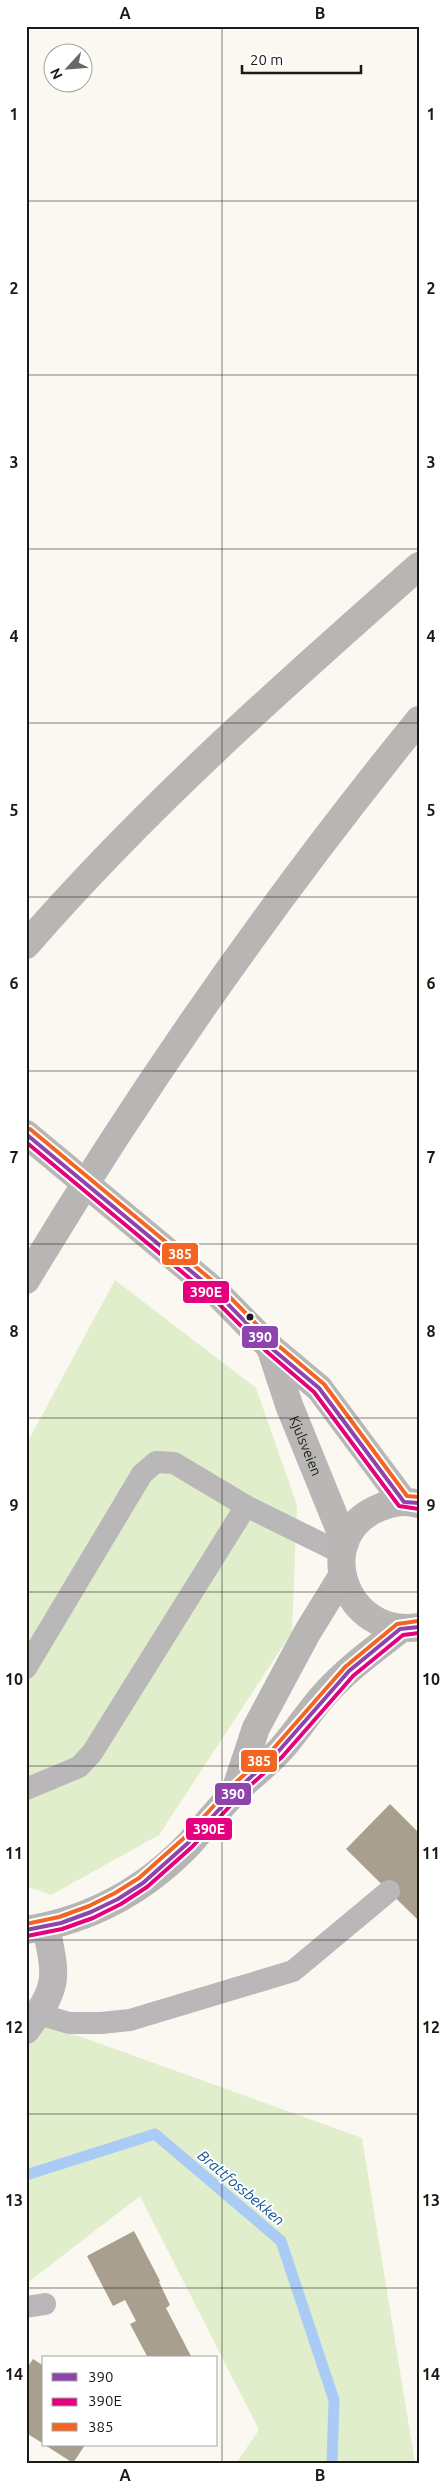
<svg xmlns="http://www.w3.org/2000/svg" width="445" height="2489" font-family="Ubuntu,sans-serif">
<style>
.green{fill:#e1eecb}
.lines{fill:none;stroke-linecap:round;stroke-linejoin:round}
.stream{stroke:#aacbf5;stroke-width:11}
.building{fill:#a99f8e}
.service{stroke:#b9b7b7;stroke-width:22}
.minor{stroke:#b9b7b7;stroke-width:28}
.secondary{stroke:#b8b7b5;stroke-width:28}
.trunk{stroke:#b8b6b5;stroke-width:28}
.bus-1-casing{stroke:#fff;stroke-width:8}
.bus-2-casing{stroke:#fff;stroke-width:8}
.bus-3-casing{stroke:#fff;stroke-width:8}
.bus-1{stroke:#8e44ad;stroke-width:4}
.bus-2{stroke:#e5007d;stroke-width:4}
.bus-3{stroke:#f26522;stroke-width:4}
.grid{fill:none;stroke:#1c1a16;stroke-width:1;stroke-opacity:0.55}
.bus-dot{fill:#1c1a16;stroke:#fff;stroke-width:2}
.labels{text-anchor:middle;stroke-width:4;stroke-linejoin:round;paint-order:stroke}
.street-label{font-size:14px;fill:#1c1a16;stroke:#fff}
.water-label{font-size:15px;font-style:italic;fill:#12519a;stroke:#fff}
.line-badge{stroke:#fff;stroke-width:2}
.badge-label{font-size:14px;text-anchor:middle;font-weight:bold;fill:#fff}
.neatline{fill:none;stroke:#1c1a16;stroke-width:2}
.grid-label{font-size:16px;text-anchor:middle;font-weight:bold;fill:#1c1a16}
</style>
<rect width="100%" height="100%" fill="#faf8f1"/>
<g class="green">
<polygon points="115,1280 256,1388 297,1505 292,1632 159,1835 51,1895 26,1886 26,1445"/>
<polygon points="26,2019 90,2040 362,2138 415,2463 236,2463 259,2430 140,2196 26,2284"/>
</g>
<g class="lines">
<polyline class="stream" points="26,2175 155,2134 281,2241 334,2400 332,2463"/>
</g>
<g class="building">
<polygon points="390,1804 419,1833 419,1921 346,1849"/>
<polygon points="134,2231 160,2281 159,2282 170,2305 166,2308 192,2358 148,2358 130,2324 136,2321 125,2300 113,2306 87,2256"/>
<polygon points="33,2359 44,2366 44,2444 26,2433 26,2369"/>
<polygon points="45,2445 85,2445 73,2463"/>
</g>
<g class="lines">
<g class="service">
<polyline points="26,1668 142,1474 156,1462 174,1463 246,1506 343,1554"/>
<polyline points="26,1789 79,1767 92,1753 246,1506"/>
<polyline points="39,2014 69,2023 101,2023 130,2020 293,1971 389,1891"/>
<polyline points="26,2307 45,2304"/>
</g>
<path class="minor" d="M26,2030c33,-44 31,-50 20,-103"/>
<g class="secondary">
<polyline points="26,1134 216,1292 270,1347 319,1388 404,1502"/>
<path id="s1" d="M270,1347l19,58 56,138"/>
<path d="M419,1504c-13,-4 -26,-2 -38,3 -71,27 -39,132 38,120"/>
</g>
<g class="trunk">
<path d="M26,945c120,-138 256,-258 393,-379"/>
<path d="M26,1280c118,-196 249,-383 393,-560"/>
<polyline points="235,1791 256,1728 307,1633 342,1576"/>
<path d="M26,1930c65,-10 119,-40 164,-87 15,-17 29,-35 45,-51 15,-15 33,-28 47,-44 15,-17 27,-36 42,-53 23,-26 51,-46 78,-67"/>
</g>
<defs>
<g id="bus-1">
<polyline points="26,1134 216,1292 270,1347 319,1388 404,1502 419,1503"/>
<polyline points="26,1930 61,1923 91,1912 118,1899 143,1883 188,1843 239,1788 277,1753 349,1671 400,1629 419,1627"/>
</g>
<g id="bus-2">
<polyline points="26,1142 212,1297 266,1351 314,1392 399,1506 419,1509"/>
<polyline points="27,1936 62,1929 93,1918 121,1904 147,1887 192,1847 243,1792 282,1757 353,1676 403,1635 419,1633"/>
</g>
<g id="bus-3">
<polyline points="30,1129 220,1287 274,1342 324,1384 407,1496 419,1497"/>
<polyline points="26,1924 59,1917 89,1906 115,1893 139,1878 184,1838 235,1783 273,1749 345,1667 397,1624 418,1621"/>
</g>
</defs>
<use href="#bus-1" class="bus-1-casing"/>
<use href="#bus-2" class="bus-2-casing"/>
<use href="#bus-3" class="bus-3-casing"/>
<use href="#bus-1" class="bus-1"/>
<use href="#bus-2" class="bus-2"/>
<use href="#bus-3" class="bus-3"/>
</g>
<path class="grid" d="M222,26v2437M26,201h393M26,375h393M26,549h393M26,723h393M26,897h393M26,1071h393M26,1244h393M26,1418h393M26,1592h393M26,1766h393M26,1940h393M26,2114h393M26,2288h393"/>
<circle class="bus-dot" cx="250" cy="1317" r="4.5"/>
<g class="labels">
<g class="street-label">
<text dy="5" stroke="none"><textPath href="#s1" startOffset="105">Kjulsveien</textPath></text>
</g>
<g class="water-label">
<text transform="translate(241 2188) rotate(40)" y="5">Brattfossbekken</text>
</g>
</g>
<g class="line-badge">
<rect x="161" y="1242" width="38" height="24" rx="5" fill="#f26522"/>
<rect x="182" y="1280" width="48" height="24" rx="5" fill="#e5007d"/>
<rect x="241" y="1325" width="38" height="24" rx="5" fill="#8e44ad"/>
<rect x="240" y="1749" width="38" height="24" rx="5" fill="#f26522"/>
<rect x="214" y="1782" width="38" height="24" rx="5" fill="#8e44ad"/>
<rect x="185" y="1817" width="48" height="24" rx="5" fill="#e5007d"/>
</g>
<g class="badge-label">
<text x="180" y="1259">385</text>
<text x="206" y="1297">390E</text>
<text x="260" y="1342">390</text>
<text x="259" y="1766">385</text>
<text x="233" y="1799">390</text>
<text x="209" y="1834">390E</text>
</g>
<rect width="445" height="2489" fill="none" stroke="#ffffff" stroke-width="55"/>
<rect x="42" y="2356" width="175" height="90" fill="#ffffff" stroke="#a4a3a2"/>
<rect x="52" y="2373" width="25" height="8" fill="#8e44ad" stroke="#a4a3a2"/>
<text x="88" y="2382" font-size="15" fill="#1c1a16">390</text>
<rect x="52" y="2398" width="25" height="8" fill="#e5007d" stroke="#a4a3a2"/>
<text x="88" y="2406" font-size="15" fill="#1c1a16">390E</text>
<rect x="52" y="2423" width="25" height="8" fill="#f26522" stroke="#a4a3a2"/>
<text x="88" y="2432" font-size="15" fill="#1c1a16">385</text>
<g transform="translate(68 68) rotate(244)"><circle r="24" fill="#ffffff" stroke="#a4a3a2"/>
<path d="M0-4L9 19L0 12L-9 19Z" fill="#6a6863"/>
<text y="-8" font-size="14" font-weight="bold" text-anchor="middle" fill="#1c1a16">N</text>
</g>
<path d="M242 65v8h119v-8" fill="none" stroke="#1c1a16" stroke-width="2.5"/>
<text x="250" y="65" font-size="15" fill="#1c1a16" stroke="#ffffff" stroke-width="4" paint-order="stroke">20 m</text>
<rect x="28" y="28" width="390" height="2434" class="neatline"/>
<g class="grid-label">
<text x="125" y="19">A</text>
<text x="320" y="19">B</text>
<text x="14" y="120">1</text>
<text x="431" y="120">1</text>
<text x="14" y="294">2</text>
<text x="431" y="294">2</text>
<text x="14" y="468">3</text>
<text x="431" y="468">3</text>
<text x="14" y="642">4</text>
<text x="431" y="642">4</text>
<text x="14" y="816">5</text>
<text x="431" y="816">5</text>
<text x="14" y="989">6</text>
<text x="431" y="989">6</text>
<text x="14" y="1163">7</text>
<text x="431" y="1163">7</text>
<text x="14" y="1337">8</text>
<text x="431" y="1337">8</text>
<text x="14" y="1511">9</text>
<text x="431" y="1511">9</text>
<text x="14" y="1685">10</text>
<text x="431" y="1685">10</text>
<text x="14" y="1859">11</text>
<text x="431" y="1859">11</text>
<text x="14" y="2033">12</text>
<text x="431" y="2033">12</text>
<text x="14" y="2206">13</text>
<text x="431" y="2206">13</text>
<text x="14" y="2380">14</text>
<text x="431" y="2380">14</text>
<text x="125" y="2481">A</text>
<text x="320" y="2481">B</text>
</g>
</svg>
